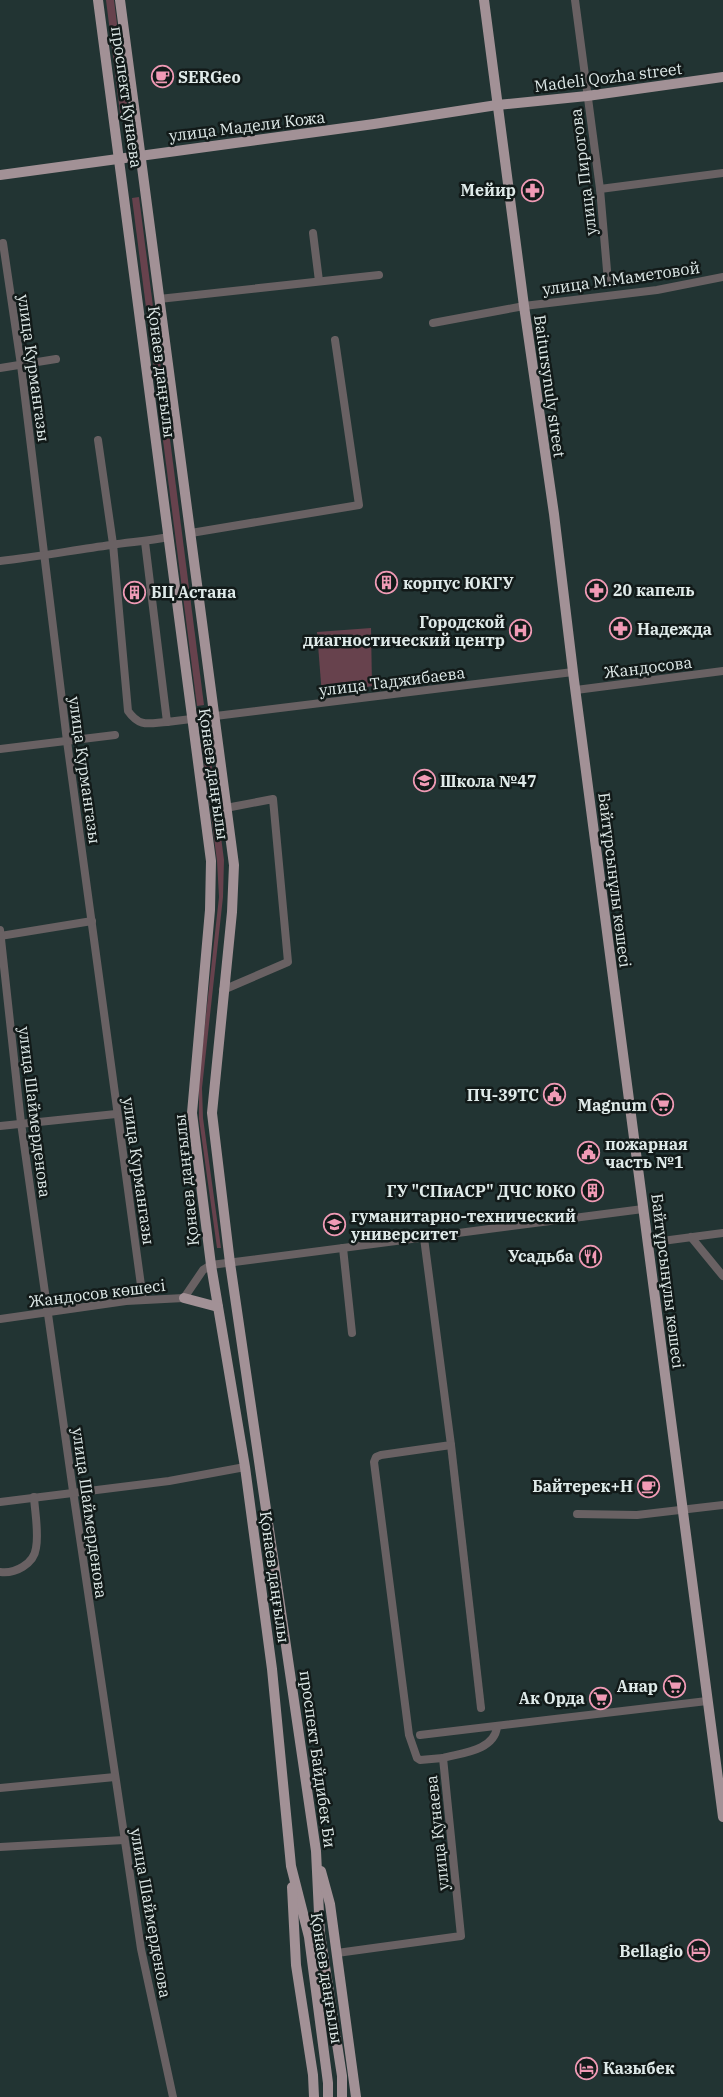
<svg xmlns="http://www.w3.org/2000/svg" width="723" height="2097" font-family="'IBM Plex Serif',serif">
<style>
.green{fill:#67424d}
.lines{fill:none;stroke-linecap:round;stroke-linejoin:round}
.minor{stroke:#696163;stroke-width:8}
.major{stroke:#a29196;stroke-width:10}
.labels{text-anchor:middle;stroke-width:5;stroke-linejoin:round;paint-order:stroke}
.poi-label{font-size:16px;font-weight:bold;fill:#dfeae9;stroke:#121a19;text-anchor:end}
.street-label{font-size:16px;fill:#dfeae9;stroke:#121a19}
</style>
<rect width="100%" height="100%" fill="#223433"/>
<g class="green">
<polygon points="106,0 114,0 128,112 120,113"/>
<polygon points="139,197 204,705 197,706 132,198"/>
<polygon points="371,628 372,686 322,696 317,632"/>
<polygon points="207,729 224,860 223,897 202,1088 203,1118 221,1248 217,1248 199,1119 199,1078 219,897 217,861 200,731"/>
</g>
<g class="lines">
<g class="minor">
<polyline points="575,0 600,189 608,282"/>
<polyline points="600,189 723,173"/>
<polyline points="313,233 319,281"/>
<polyline points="3,243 21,365 67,741 143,1300"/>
<polyline points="159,299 379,275"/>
<polyline points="433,323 524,306 657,290 723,277"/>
<polyline points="0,368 56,359"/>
<path d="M98,440l15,104 15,167c12,17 21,12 39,11"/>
<polyline points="191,533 359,505 335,340"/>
<polyline points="145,542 167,722 573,672"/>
<path d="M0,561c37,-4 74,-11 111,-16 19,-3 38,-4 57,-8"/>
<polyline points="576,690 723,671"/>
<polyline points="0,749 115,735"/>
<polyline points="0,930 21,1123 73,1491 141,1949 173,2097"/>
<polyline points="0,936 92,921"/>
<polyline points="223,990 288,962 273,799 226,808"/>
<polyline points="0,1126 116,1114"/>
<polyline points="691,1237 723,1276"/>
<polyline points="424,1238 451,1445 381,1455 376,1457 374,1462 409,1735 417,1758 420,1760 443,1758"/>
<polyline points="647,1243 723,1233"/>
<polyline points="343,1248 352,1333"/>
<polyline points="0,1319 126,1301 184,1298 203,1270 211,1265 643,1209"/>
<polyline points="451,1445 481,1708"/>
<polyline points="0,1502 169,1481 245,1467"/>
<polyline points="577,1514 637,1515 723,1505"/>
<path d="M0,1572c15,2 34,-8 36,-24 3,-15 -1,-35 -2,-51"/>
<polyline points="420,1735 707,1701"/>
<polyline points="0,1788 115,1777"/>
<polyline points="0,1847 124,1840"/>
<path d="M337,1953l124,-17 -18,-178c18,-5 51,-7 54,-31"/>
</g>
<g class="major">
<polyline points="98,0 211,861 210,910 192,1113 211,1265 245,1467 272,1669 291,1866 309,1937 328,2083 328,2097"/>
<polyline points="120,0 234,865 232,912 212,1113 230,1263 316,1851 320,1934 342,2076 342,2097"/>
<polyline points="484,0 524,306 554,514 574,680 723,1817"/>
<polyline points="0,175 374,124 497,105 587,96 723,77"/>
<polyline points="184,1298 218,1307"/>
<polyline points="321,1871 330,1904 356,2097"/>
<polyline points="292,1887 296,1965 313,2075 314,2097"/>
</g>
</g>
<defs>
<symbol id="cafe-ring" viewBox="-11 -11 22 22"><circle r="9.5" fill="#121a19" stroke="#f09ab5" stroke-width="1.5"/><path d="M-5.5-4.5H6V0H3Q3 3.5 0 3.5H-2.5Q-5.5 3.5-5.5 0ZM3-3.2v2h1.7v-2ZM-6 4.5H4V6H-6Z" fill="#f09ab5"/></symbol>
<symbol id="pharmacy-ring" viewBox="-11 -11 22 22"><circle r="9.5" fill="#121a19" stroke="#f09ab5" stroke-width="1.5"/><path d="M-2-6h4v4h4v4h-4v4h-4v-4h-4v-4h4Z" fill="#f09ab5"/></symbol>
<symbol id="building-ring" viewBox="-11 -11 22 22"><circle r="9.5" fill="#121a19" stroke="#f09ab5" stroke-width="1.5"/><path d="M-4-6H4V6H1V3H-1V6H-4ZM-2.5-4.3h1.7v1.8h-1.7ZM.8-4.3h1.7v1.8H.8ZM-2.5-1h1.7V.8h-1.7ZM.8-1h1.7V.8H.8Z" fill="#f09ab5"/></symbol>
<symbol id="hospital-ring" viewBox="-11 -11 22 22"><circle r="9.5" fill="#121a19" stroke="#f09ab5" stroke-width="1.5"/><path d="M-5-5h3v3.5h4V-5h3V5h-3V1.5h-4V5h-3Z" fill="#f09ab5"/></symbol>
<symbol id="school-ring" viewBox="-11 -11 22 22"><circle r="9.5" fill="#121a19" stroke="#f09ab5" stroke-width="1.5"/><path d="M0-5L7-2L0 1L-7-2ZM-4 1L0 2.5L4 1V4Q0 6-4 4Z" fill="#f09ab5"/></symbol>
<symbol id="civic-ring" viewBox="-11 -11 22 22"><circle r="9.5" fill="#121a19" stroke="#f09ab5" stroke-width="1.5"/><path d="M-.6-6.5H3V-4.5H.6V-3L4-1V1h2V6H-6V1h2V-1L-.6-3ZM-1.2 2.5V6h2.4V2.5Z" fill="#f09ab5"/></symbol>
<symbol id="supermarket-ring" viewBox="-11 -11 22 22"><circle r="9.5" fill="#121a19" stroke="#f09ab5" stroke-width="1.5"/><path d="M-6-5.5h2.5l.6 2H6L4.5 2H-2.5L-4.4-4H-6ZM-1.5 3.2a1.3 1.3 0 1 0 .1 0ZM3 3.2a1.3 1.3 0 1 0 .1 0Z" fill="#f09ab5"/></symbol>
<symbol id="university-ring" viewBox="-11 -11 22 22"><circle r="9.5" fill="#121a19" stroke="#f09ab5" stroke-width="1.5"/><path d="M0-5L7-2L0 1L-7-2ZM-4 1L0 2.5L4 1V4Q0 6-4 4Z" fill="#f09ab5"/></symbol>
<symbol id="restaurant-ring" viewBox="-11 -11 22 22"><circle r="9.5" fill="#121a19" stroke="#f09ab5" stroke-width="1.5"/><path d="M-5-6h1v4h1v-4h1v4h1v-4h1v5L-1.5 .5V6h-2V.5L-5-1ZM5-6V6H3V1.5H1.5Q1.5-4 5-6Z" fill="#f09ab5"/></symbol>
<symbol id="hotel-ring" viewBox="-11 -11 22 22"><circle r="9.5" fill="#121a19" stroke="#f09ab5" stroke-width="1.5"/><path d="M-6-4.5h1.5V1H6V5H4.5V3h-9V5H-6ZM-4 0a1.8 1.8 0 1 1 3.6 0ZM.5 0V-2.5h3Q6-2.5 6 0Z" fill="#f09ab5"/></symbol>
</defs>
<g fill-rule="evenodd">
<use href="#cafe-ring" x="150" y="64" width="25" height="25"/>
<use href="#pharmacy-ring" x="520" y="178" width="25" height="25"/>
<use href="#building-ring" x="374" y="570" width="25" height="25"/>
<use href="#pharmacy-ring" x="584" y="578" width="25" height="25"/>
<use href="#building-ring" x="122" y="580" width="25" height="25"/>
<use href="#pharmacy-ring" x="608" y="616" width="25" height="25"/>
<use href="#hospital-ring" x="508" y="618" width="25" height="25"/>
<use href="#school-ring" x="412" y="768" width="25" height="25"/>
<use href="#civic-ring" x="542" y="1082" width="25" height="25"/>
<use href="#supermarket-ring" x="650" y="1092" width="25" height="25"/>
<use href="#civic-ring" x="576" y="1140" width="25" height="25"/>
<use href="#building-ring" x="580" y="1178" width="25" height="25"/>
<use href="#university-ring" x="322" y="1212" width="25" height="25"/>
<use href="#restaurant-ring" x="578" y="1244" width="25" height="25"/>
<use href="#cafe-ring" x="636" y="1474" width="25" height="25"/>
<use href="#supermarket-ring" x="662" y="1674" width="25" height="25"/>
<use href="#supermarket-ring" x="588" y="1686" width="25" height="25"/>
<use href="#hotel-ring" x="686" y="1938" width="25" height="25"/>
<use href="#hotel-ring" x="574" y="2056" width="25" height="25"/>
</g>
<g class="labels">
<g class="poi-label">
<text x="178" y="83" text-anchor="start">SERGeo</text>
<text x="516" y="196">Мейир</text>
<text x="403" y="589" text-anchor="start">корпус ЮКГУ</text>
<text x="613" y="596" text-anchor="start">20 капель</text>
<text x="151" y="598" text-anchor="start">БЦ Астана</text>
<text x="505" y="628">Городской<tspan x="505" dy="18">диагностический центр</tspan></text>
<text x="637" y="635" text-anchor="start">Надежда</text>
<text x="440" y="787" text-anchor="start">Школа №47</text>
<text x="539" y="1101">ПЧ-39ТС</text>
<text x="647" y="1111">Magnum</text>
<text x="605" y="1150" text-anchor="start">пожарная<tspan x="605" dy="18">часть №1</tspan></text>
<text x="576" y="1197">ГУ "СПиАСР" ДЧС ЮКО</text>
<text x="351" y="1222" text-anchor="start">гуманитарно-технический<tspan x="351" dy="18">университет</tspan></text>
<text x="574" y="1262">Усадьба</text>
<text x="633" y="1492">Байтерек+Н</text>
<text x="658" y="1692">Анар</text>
<text x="585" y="1704">Ак Орда</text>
<text x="683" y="1957">Bellagio</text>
<text x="603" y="2074" text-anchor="start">Казыбек</text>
</g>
<g class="street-label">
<text transform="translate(608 77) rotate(-7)" y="6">Madeli Qozha street</text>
<text transform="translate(127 97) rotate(82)" y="6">проспект Кунаева</text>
<text transform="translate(247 126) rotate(-7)" y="6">улица Мадели Кожа</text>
<text transform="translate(583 172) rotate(-97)" y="6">улица Пирогова</text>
<text transform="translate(621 278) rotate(-8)" y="6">улица М.Маметовой</text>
<text transform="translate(34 368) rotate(82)" y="6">улица Курмангазы</text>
<text transform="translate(162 372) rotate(83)" y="6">Қонаев даңғылы</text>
<text transform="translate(550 386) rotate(82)" y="6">Baitursynuly street</text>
<text transform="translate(648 667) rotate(-7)" y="6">Жандосова</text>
<text transform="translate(392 681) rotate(-7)" y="6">улица Таджибаева</text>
<text transform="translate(85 770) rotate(82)" y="6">улица Курмангазы</text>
<text transform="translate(214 774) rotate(82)" y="6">Қонаев даңғылы</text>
<text transform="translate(615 880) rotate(83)" y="6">Байтұрсынұлы көшесі</text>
<text transform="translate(35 1112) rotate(83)" y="6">улица Шаймерденова</text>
<text transform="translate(139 1171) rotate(82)" y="6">улица Курмангазы</text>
<text transform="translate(186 1180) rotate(-96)" y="6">Қонаев даңғылы</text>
<text transform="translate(668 1281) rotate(83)" y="6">Байтұрсынұлы көшесі</text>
<text transform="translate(97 1293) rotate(-7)" y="6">Жандосов көшесі</text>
<text transform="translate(90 1513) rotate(82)" y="6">улица Шаймерденова</text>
<text transform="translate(275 1577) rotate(82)" y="6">Қонаев даңғылы</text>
<text transform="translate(318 1759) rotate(82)" y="6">проспект Байдибек Би</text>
<text transform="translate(437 1833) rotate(-96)" y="6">улица Кунаева</text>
<text transform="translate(151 1913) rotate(80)" y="6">улица Шаймерденова</text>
<text transform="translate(327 1978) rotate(81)" y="6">Қонаев даңғылы</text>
</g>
</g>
</svg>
